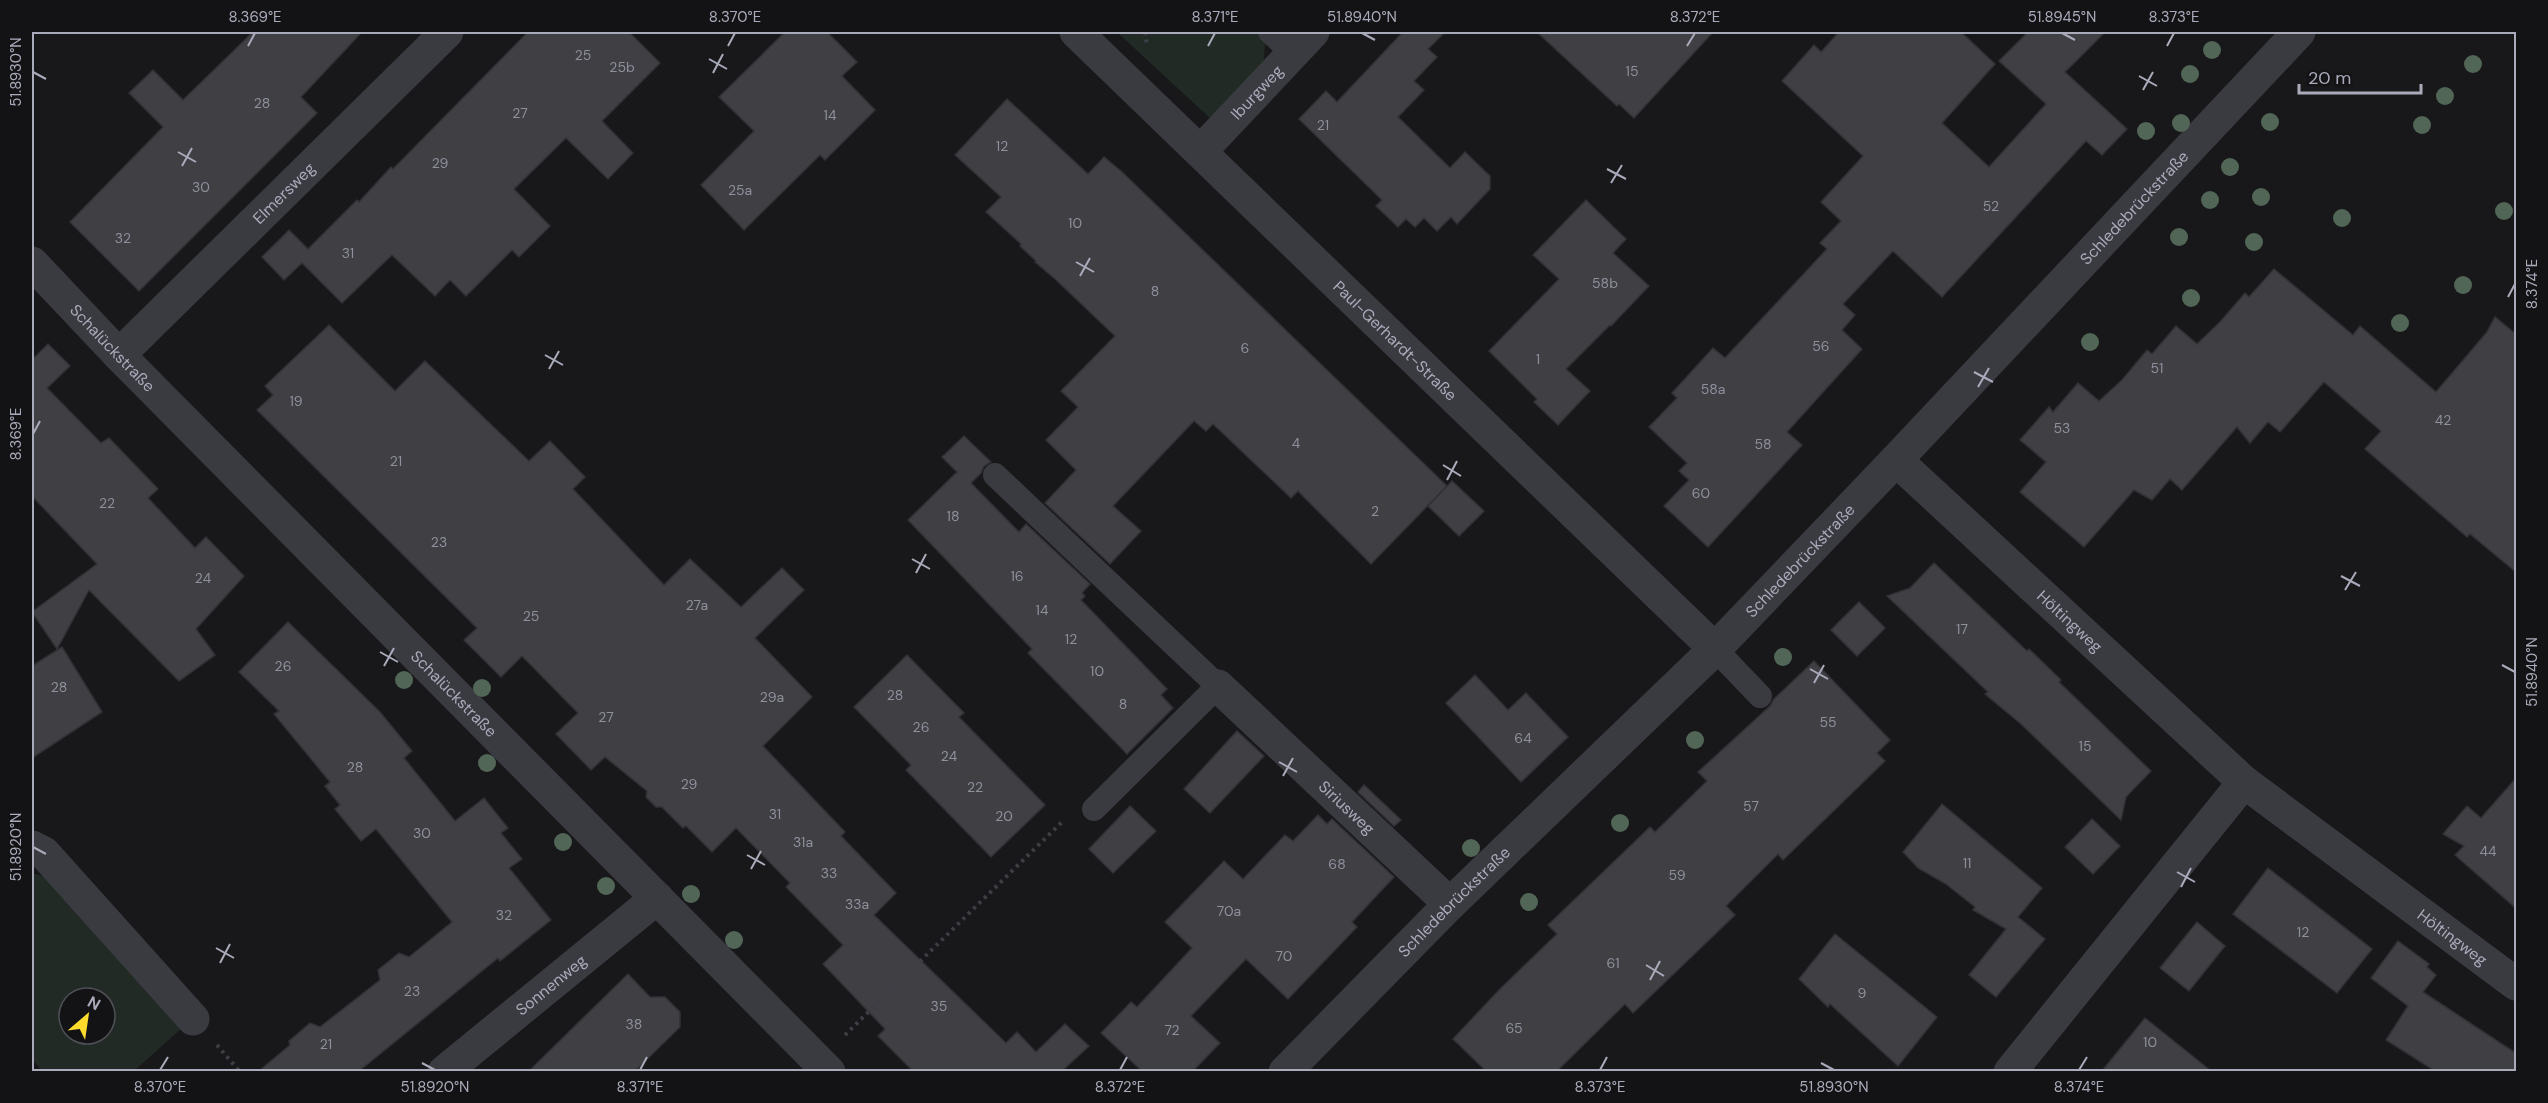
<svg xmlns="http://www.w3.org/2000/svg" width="2548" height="1103" font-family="'DM Sans',sans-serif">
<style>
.green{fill:#212a24;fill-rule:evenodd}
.building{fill:#3f3f44;stroke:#323136;stroke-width:1.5}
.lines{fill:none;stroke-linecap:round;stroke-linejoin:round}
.path{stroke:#3e3f46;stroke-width:4;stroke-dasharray:3 4.5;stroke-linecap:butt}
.service{stroke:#3a3a41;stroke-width:24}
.minor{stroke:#3a3a41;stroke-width:33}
.tree{fill:#516656}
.ticks{fill:none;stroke:#a9abba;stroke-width:2}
.labels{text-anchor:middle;stroke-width:6;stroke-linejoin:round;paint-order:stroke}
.number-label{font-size:14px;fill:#8e909c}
.street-label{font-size:16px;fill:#a9abba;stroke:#131315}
.neatline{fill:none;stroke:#a9abba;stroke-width:2}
.ticks-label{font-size:15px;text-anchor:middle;fill:#a9abba}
</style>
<rect width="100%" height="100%" fill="#18181a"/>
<g class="green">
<polygon points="1117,32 1256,32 1265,40 1264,63 1212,120"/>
<path d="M32,873l12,3 139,151 -49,44h-92l-10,-12zM69,998h36v36h-36z"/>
</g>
<g class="building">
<polygon points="253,32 362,32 301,97 317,113 139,291 70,222 163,127 129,93 153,70 183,100"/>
<polygon points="528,32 629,32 660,63 602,121 633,153 608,179 566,138 514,189 550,226 519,257 512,250 466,296 450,280 435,296 392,255 342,303 302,263 284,280 262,257 289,230 308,249 357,200 359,202 391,167 393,169"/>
<polygon points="785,32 827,32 857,62 842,76 875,110 825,160 820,155 744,230 701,185 754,131 719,97"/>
<polygon points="1403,32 1445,32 1428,49 1437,57 1414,81 1424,90 1398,117 1450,168 1465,152 1490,176 1490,189 1457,224 1451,217 1437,231 1424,218 1415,227 1406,219 1398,227 1376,206 1382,200 1299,119 1326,91 1337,102"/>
<polygon points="1537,32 1713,32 1634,118 1619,104 1617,106"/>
<polygon points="1839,32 1961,32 1995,64 1942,123 1989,167 2046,104 1999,61 2028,32 2105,32 2065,72 2127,129 2102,155 2086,141 1942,297 1893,251 1843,304 1855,315 1842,330 1862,349 1787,432 1802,445 1708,547 1664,506 1689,480 1679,471 1687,463 1649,427 1677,398 1672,393 1713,348 1725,358 1827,249 1820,243 1841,221 1821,202 1863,156 1782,81 1814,45 1821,52"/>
<polygon points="1007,99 1088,174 1104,157 1121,171 1447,486 1371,564 1298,491 1291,498 1213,424 1206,431 1194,421 1113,506 1141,531 1110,564 1045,503 1076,470 1046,440 1078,407 1061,391 1115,336 1055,279 1035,262 1036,261 1020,246 1021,244 986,212 1001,197 955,155"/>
<polygon points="1586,200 1626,239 1613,253 1649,286 1611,326 1610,325 1566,369 1590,391 1558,425 1534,402 1537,399 1489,351 1559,279 1533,255"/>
<polygon points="2274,269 2353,335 2360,326 2436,392 2487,332 2495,317 2517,335 2517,573 2470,534 2467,537 2365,449 2381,431 2324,382 2280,432 2268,422 2250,443 2237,427 2182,490 2170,479 2152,500 2134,490 2084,547 2020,492 2046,462 2020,440 2049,407 2053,412 2078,383 2099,401 2122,380 2147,350 2152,354 2176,326 2197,344 2220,322 2245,293 2249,297"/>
<polygon points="329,325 395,391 425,361 529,461 550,441 585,477 573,489 664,585 690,559 741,607 782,568 804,590 755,638 812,697 763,746 845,832 841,836 896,893 874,915 1006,1043 1017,1032 1036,1052 1065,1024 1089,1046 1062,1071 913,1071 878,1036 885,1029 823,964 843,945 786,887 790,883 736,828 712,852 686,826 683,828 662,807 656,807 646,797 647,791 605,757 591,770 556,734 578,713 522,656 501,677 464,640 477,628 257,410 273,395 265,386"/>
<polygon points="48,344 70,366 47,388 101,443 109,438 158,489 148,498 195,548 206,537 244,576 196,629 215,655 179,681 89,590 57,649 32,612 97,564 32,496 32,360"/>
<polygon points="964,436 991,462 984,466 981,473 971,483 1019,532 1026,524 1090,584 1082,593 1085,596 1081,600 1167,689 1161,695 1173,708 1127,754 1028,653 1032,649 908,520 957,472 942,457"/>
<polygon points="1452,481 1484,511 1459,536 1428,506"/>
<polygon points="1934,563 2027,651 2029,649 2061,680 2059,682 2151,771 2126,797 2121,820 2021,724 1985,694 1988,692 1887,596 1910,588"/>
<polygon points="1859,602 1885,628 1857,656 1831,630"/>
<polygon points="288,622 380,712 412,751 404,758 455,821 484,798 508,828 501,833 522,859 509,868 551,920 500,961 498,958 359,1071 259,1071 290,1045 289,1041 310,1023 320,1027 380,980 378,970 399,953 409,957 452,922 376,829 361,841 335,809 340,805 325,786 330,782 274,714 279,711 239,672"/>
<polygon points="62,647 102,712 32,758 32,666"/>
<polygon points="907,655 964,713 959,717 1045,805 991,857 906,770 911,765 854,707"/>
<polygon points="1814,661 1890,740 1877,753 1885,761 1783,860 1778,854 1726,906 1735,915 1633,1013 1625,1004 1557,1071 1486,1071 1453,1039 1500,989 1557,934 1548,925 1650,827 1655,832 1707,781 1698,772 1770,706 1774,699"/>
<polygon points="1475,675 1508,710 1526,693 1568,737 1521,782 1446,703"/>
<polygon points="1237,731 1264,756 1210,813 1184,789"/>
<polygon points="2517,777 2517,909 2455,855 2464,846 2443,834 2467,806 2481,818"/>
<polygon points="1364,785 1401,820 1394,826 1358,792"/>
<polygon points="1942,804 2042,888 2018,917 2045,939 1996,997 1969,975 2006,929 1973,910 1975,907 1946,884 1918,868 1903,852"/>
<polygon points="1130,806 1156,831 1113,873 1089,849"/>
<polygon points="1318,815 1327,824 1332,819 1394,877 1352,922 1357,927 1288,999 1246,959 1191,1016 1220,1043 1193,1071 1142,1071 1101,1033 1131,1002 1137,1007 1192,948 1165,922 1224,861 1243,879 1285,835 1293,841"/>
<polygon points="2092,819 2120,846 2093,874 2065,847"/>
<polygon points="2268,868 2372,949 2337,993 2233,914"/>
<polygon points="2197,922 2225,946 2189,991 2160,968"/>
<polygon points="1835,934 1937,1017 1898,1066 1830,1004 1828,1007 1799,979"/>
<polygon points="2398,941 2429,964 2427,967 2436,975 2423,992 2517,1054 2517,1071 2435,1071 2386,1040 2408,1006 2371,978"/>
<polygon points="628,974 650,997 665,997 680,1012 680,1027 635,1071 529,1071"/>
<polygon points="2145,1018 2211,1071 2102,1071"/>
</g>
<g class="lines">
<g class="path">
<polyline points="1145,32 1147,46"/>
<polyline points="845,1035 1064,820"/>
<polyline points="217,1045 240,1072"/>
</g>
<g class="service">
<polyline points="1270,32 1293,53"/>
<polyline points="995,475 1218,686 1094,809"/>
<polyline points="1715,649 1760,696"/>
</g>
<g class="minor">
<path id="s1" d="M1076,32l639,617"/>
<path id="s2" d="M1201,151l112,-119"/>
<path id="s3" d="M32,263l87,92 710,717"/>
<path id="s4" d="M119,355l328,-323"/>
<path id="s5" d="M1896,460l348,322 272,202"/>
<path id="s6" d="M1218,686l232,218"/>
<polyline points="32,847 44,853 193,1019"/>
<path id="s7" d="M444,1072l213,-174"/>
<path id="s8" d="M1285,1072l165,-168 265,-255 181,-189 403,-428"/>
<polyline points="2010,1072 2244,782"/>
</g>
</g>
<g class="tree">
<circle cx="2212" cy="50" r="9"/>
<circle cx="2473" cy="64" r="9"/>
<circle cx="2190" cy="74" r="9"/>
<circle cx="2445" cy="96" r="9"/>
<circle cx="2270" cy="122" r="9"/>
<circle cx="2181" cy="123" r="9"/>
<circle cx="2422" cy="125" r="9"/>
<circle cx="2146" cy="131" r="9"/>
<circle cx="2230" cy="167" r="9"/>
<circle cx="2261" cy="197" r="9"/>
<circle cx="2210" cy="200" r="9"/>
<circle cx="2504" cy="211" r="9"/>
<circle cx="2342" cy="218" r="9"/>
<circle cx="2179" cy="237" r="9"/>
<circle cx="2254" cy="242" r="9"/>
<circle cx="2463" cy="285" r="9"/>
<circle cx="2191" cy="298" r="9"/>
<circle cx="2400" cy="323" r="9"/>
<circle cx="2090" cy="342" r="9"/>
<circle cx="1783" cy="657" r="9"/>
<circle cx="404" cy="680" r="9"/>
<circle cx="482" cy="688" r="9"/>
<circle cx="1695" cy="740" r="9"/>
<circle cx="487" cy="763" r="9"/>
<circle cx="1620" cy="823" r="9"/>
<circle cx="563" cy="842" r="9"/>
<circle cx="1471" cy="848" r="9"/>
<circle cx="606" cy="886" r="9"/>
<circle cx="691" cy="894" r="9"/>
<circle cx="1529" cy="902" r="9"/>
<circle cx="734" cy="940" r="9"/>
</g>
<path class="ticks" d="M1362,33l13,7M2062,33l13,7M248,46l7,-13M728,46l7,-13M1208,46l7,-13M1687,46l8,-13M2167,46l7,-13M709,59l18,10M33,72l13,7M713,73l10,-19M2139,76l18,10M2143,90l10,-18M178,152l18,10M182,166l10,-18M1607,169l19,10M1611,183l11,-18M1076,262l18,10M1080,276l10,-18M2508,297l7,-13M545,355l18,10M549,369l10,-18M1974,372l19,10M1978,387l11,-19M33,434l7,-13M1443,465l18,11M1447,480l10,-19M912,559l18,10M916,573l10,-19M2341,576l19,10M2345,590l11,-18M380,652l18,10M2502,665l13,7M384,666l10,-18M1810,669l18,10M1814,683l10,-18M1279,762l18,10M1283,776l10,-18M33,847l13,7M747,855l18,10M751,869l10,-18M2177,872l18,10M2181,887l10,-19M216,948l18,10M220,963l10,-19M1646,965l18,11M1650,980l10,-19M422,1063l13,7M1821,1063l13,7M160,1070l8,-13M640,1070l7,-13M1120,1070l7,-13M1600,1070l7,-13M2079,1070l8,-13"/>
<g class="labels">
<g class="number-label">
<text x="583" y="60">25</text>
<text x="622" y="72">25b</text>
<text x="1632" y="76">15</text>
<text x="262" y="108">28</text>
<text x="520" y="118">27</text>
<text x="830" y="120">14</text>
<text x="1323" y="130">21</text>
<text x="1002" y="151">12</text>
<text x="440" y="168">29</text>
<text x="201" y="192">30</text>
<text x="740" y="195">25a</text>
<text x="1991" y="211">52</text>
<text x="1075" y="228">10</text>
<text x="123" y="243">32</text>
<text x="348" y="258">31</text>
<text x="1605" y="288">58b</text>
<text x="1155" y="296">8</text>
<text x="1821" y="351">56</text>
<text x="1245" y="353">6</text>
<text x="1538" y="364">1</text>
<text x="2157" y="373">51</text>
<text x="1713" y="394">58a</text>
<text x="296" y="406">19</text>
<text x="2443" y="425">42</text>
<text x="2062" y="433">53</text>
<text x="1296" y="448">4</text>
<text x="1763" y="449">58</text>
<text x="396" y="466">21</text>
<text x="1701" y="498">60</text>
<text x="107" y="508">22</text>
<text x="1375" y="516">2</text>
<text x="953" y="521">18</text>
<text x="439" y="547">23</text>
<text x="1017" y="581">16</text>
<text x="203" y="583">24</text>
<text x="697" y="610">27a</text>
<text x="1042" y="615">14</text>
<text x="531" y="621">25</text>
<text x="1962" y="634">17</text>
<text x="1071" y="644">12</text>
<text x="283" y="671">26</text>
<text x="1097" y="676">10</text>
<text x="59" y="692">28</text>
<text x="895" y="700">28</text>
<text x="772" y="702">29a</text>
<text x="1123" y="709">8</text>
<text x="606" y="722">27</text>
<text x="1828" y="727">55</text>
<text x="921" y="732">26</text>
<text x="1523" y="743">64</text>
<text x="2085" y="751">15</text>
<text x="949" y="761">24</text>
<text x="355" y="772">28</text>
<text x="689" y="789">29</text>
<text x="975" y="792">22</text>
<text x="1751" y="811">57</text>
<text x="775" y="819">31</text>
<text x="1004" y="821">20</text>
<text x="422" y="838">30</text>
<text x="803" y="847">31a</text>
<text x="2488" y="856">44</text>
<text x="1967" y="868">11</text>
<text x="1337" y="869">68</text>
<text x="829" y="878">33</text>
<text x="1677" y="880">59</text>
<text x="857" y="909">33a</text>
<text x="1229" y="916">70a</text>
<text x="504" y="920">32</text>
<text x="2303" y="937">12</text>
<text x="1284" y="961">70</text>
<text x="1613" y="968">61</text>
<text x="412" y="996">23</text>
<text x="1862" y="998">9</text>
<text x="939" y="1011">35</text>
<text x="634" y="1029">38</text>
<text x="1514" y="1033">65</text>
<text x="1172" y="1035">72</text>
<text x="2150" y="1047">10</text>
<text x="326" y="1049">21</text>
</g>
<g class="street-label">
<text dy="6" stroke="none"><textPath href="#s2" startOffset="81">Iburgweg</textPath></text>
<text dy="6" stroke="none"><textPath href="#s4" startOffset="231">Elmersweg</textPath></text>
<text dy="6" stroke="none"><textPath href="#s8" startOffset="1212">Schledebrückstraße</textPath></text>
<text dy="6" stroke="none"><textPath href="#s1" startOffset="444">Paul-Gerhardt-Straße</textPath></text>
<text dy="6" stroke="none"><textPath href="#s3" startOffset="117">Schalückstraße</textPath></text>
<text dy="6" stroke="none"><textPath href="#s8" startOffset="726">Schledebrückstraße</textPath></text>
<text dy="6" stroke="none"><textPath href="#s5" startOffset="237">Höltingweg</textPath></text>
<text dy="6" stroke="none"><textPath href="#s3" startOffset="603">Schalückstraße</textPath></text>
<text dy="6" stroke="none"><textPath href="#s6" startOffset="177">Siriusweg</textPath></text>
<text dy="6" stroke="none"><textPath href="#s8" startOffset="240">Schledebrückstraße</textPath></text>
<text dy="6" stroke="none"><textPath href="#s5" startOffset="734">Höltingweg</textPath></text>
<text dy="6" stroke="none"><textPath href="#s7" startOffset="138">Sonnenweg</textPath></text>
</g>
</g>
<rect width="2548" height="1103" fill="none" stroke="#131315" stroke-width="66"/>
<g transform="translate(87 1016) rotate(29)"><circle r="28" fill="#131315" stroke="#4f5057" stroke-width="1.5"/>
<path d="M0-4.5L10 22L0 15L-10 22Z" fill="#fcdb2d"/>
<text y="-9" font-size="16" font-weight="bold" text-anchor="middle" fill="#a9abba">N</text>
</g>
<path d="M2299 84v9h122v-9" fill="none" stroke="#a9abba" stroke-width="3"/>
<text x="2308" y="84" font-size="18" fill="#a9abba" stroke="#131315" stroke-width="4.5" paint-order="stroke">20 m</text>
<rect x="33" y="33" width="2482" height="1037" class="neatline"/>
<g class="ticks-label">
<text x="255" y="22">8.369°E</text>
<text x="735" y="22">8.370°E</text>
<text x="1215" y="22">8.371°E</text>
<text x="1362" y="22">51.8940°N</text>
<text x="1695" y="22">8.372°E</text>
<text x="2062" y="22">51.8945°N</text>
<text x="2174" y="22">8.373°E</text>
<text transform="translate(16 72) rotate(-90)" y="5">51.8930°N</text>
<text transform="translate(2532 284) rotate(-90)" y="5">8.374°E</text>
<text transform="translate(16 434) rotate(-90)" y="5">8.369°E</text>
<text transform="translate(2532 672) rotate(-90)" y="5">51.8940°N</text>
<text transform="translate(16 847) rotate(-90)" y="5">51.8920°N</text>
<text x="160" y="1092">8.370°E</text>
<text x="435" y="1092">51.8920°N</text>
<text x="640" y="1092">8.371°E</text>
<text x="1120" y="1092">8.372°E</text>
<text x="1600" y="1092">8.373°E</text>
<text x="1834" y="1092">51.8930°N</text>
<text x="2079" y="1092">8.374°E</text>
</g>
</svg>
